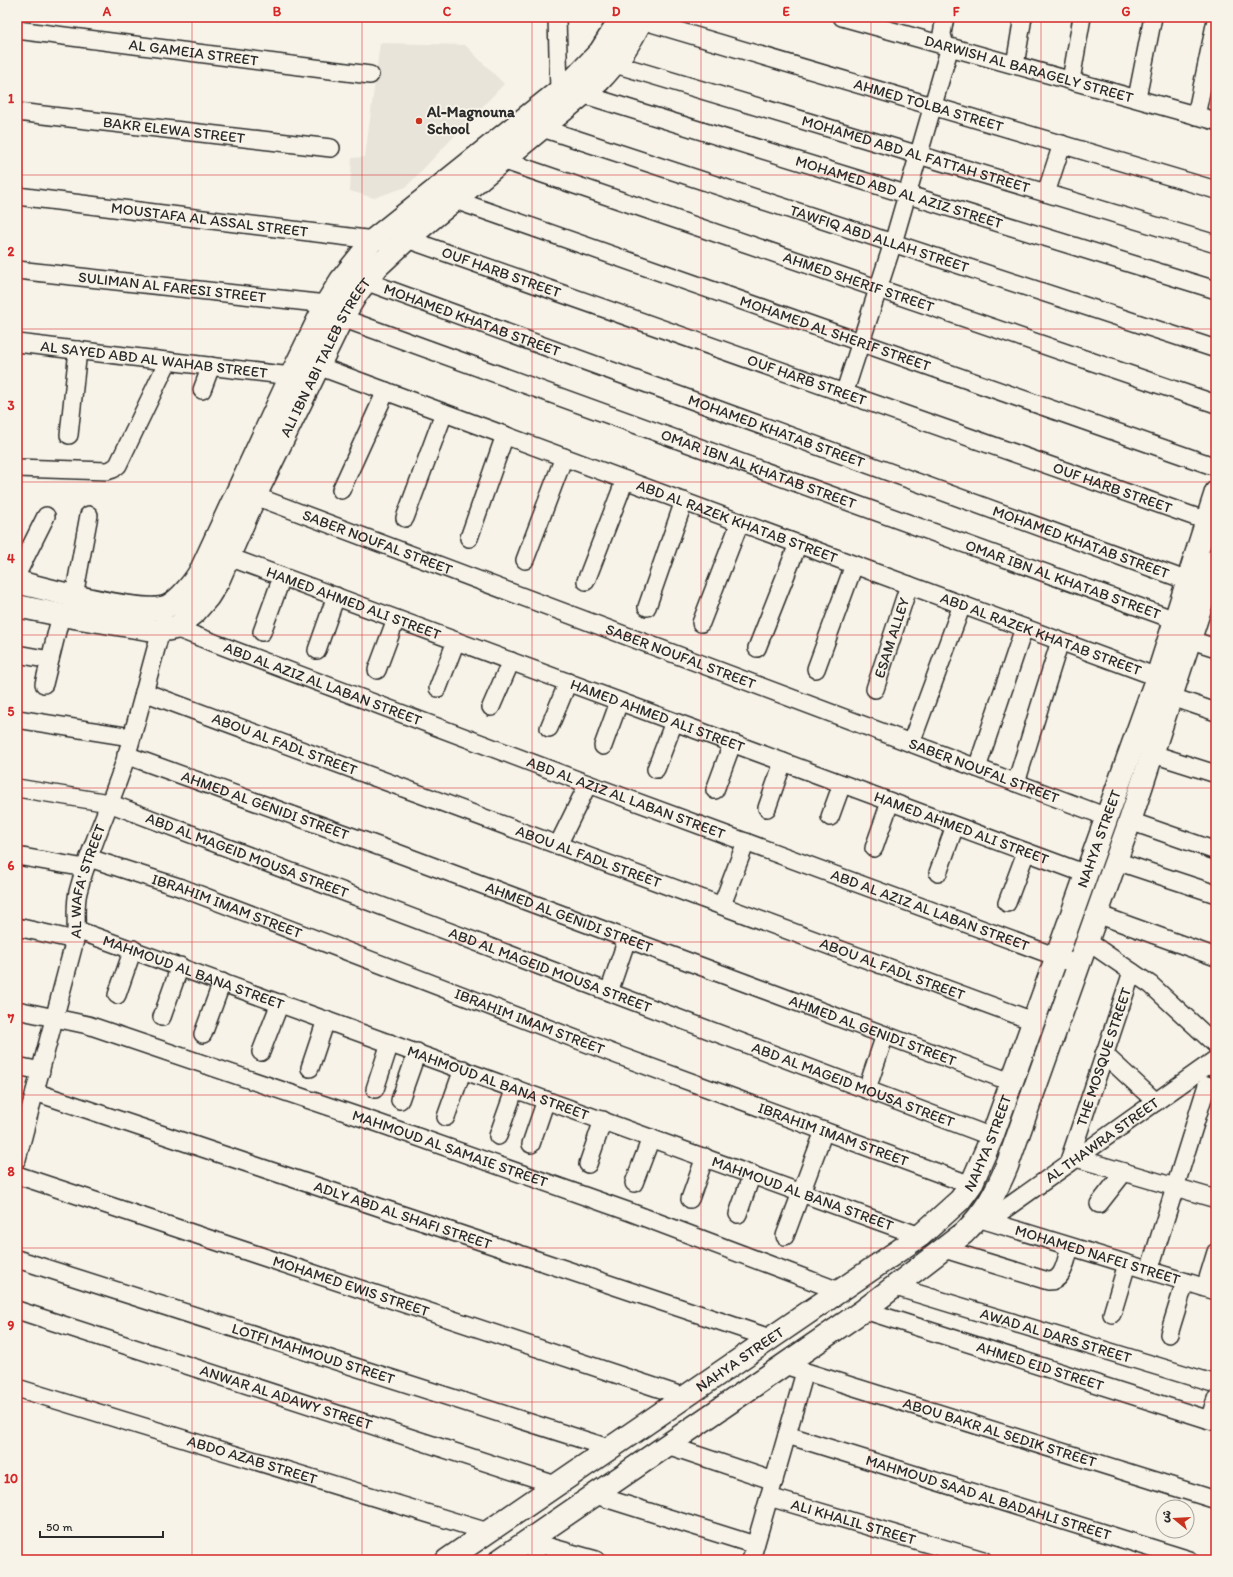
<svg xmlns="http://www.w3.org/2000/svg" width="1233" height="1577" font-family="Itim,'Playpen Sans Arabic',sans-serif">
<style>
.built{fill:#e8e4da}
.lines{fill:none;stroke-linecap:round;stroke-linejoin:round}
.minor-casing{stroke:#2b2b2b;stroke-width:20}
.tertiary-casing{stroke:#2b2b2b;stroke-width:25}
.secondary-casing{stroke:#2b2b2b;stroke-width:25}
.minor{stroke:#f7f3e8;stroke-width:17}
.tertiary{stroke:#f7f3e8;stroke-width:22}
.secondary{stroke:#f7f3e8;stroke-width:22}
.grid{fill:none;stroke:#d62828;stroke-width:1;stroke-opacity:0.55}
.poi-dot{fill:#c8321e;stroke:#f7f3e8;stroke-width:1.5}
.labels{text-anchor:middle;stroke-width:4;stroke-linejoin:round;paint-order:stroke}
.street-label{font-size:15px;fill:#2b2b2b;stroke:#f7f3e8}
.poi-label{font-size:15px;font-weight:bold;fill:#2b2b2b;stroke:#f7f3e8;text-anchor:start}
.neatline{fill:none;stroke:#d62828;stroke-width:1.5}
.grid-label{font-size:13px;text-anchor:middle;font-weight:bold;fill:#d62828}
</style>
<rect width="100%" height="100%" fill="#f7f3e8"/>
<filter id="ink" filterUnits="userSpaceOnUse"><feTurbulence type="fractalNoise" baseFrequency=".025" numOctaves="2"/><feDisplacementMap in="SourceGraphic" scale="8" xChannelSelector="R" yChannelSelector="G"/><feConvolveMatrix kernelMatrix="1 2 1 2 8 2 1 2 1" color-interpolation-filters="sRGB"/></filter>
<g filter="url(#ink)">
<polygon class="built" points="380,43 465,45 504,84 406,187 374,198 350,191 352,158 365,157"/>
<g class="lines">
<defs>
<g id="minor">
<polyline points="557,17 559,91"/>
<path id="s1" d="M842,17l374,104"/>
<path id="s2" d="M641,20l575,170"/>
<path id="s3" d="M17,30l353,45"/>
<path id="s4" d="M615,64l601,180"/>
<polyline points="1015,65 1023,17"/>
<polyline points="1071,80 1082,17"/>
<path id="s5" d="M582,94l634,196"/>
<polyline points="1137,98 1153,17"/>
<path id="s6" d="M17,112l314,36"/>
<polyline points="1196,116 1216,20"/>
<path id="s7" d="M542,128l674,221"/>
<path id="s8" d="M502,160l714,244"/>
<polyline points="1046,193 1062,144"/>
<path id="s9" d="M17,196l365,45"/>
<path id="s10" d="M455,200l761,267"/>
<path id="s11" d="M407,239l800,282"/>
<path id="s12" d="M17,270l309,34"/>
<path id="s13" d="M365,281l823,300"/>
<path id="s14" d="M342,318l833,302"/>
<path id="s15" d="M17,343l274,33"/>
<path id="s16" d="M318,366l839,311"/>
<polyline points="202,390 211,366"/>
<polyline points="844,394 893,243 949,50 944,42 942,34 945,17"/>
<polyline points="69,435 78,350"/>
<polyline points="17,468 107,471 113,469 118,465 168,361"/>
<polyline points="341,490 386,391"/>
<path id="s17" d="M255,496l852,321"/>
<polyline points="405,518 444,413"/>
<polyline points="469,538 505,435"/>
<path id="s18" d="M229,557l857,317"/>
<polyline points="525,560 564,457"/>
<polyline points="17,574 46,516"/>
<polyline points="586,581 625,480"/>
<polyline points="74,596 89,515"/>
<polyline points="647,607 684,501"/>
<polyline points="701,623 740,522"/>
<path id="s19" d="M175,628l413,156 480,177"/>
<polyline points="262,632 282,577"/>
<polyline points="1191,640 1216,648"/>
<polyline points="757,648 798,544"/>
<polyline points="317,650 336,596"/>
<polyline points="17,654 50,660"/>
<polyline points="816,669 854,565"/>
<polyline points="377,670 396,619"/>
<polyline points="44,684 61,615"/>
<polyline points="438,688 456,641"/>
<path id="s20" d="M875,689l34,-104"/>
<path id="s21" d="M144,692l889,329"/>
<polyline points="1172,697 1216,712"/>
<polyline points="491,707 511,661"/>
<polyline points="17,719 131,737"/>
<polyline points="549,728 568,682"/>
<polyline points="911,743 962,605"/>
<polyline points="603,746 619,702"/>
<polyline points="1153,754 1216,774"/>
<path id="s22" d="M126,755l263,95 622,232"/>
<polyline points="977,768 1024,628"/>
<polyline points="656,769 674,722"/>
<polyline points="1016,783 1060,641"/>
<path id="s23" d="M17,788l92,15 883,334"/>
<polyline points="715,790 732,744"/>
<polyline points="767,808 783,762"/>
<polyline points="830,817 842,784"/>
<polyline points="1130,821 1216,851"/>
<polyline points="558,845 588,784"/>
<polyline points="874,848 890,802"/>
<polyline points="17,856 85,868"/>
<path id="s24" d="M89,858l93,30 438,168 351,129"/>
<polyline points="1116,861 1216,894"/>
<polyline points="938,873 955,826"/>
<polyline points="1007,903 1026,852"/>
<polyline points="722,905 746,842"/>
<polyline points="1097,914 1216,957"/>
<polyline points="17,927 75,940"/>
<path id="s25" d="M77,930l843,306"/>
<polyline points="1087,941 1151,985 1216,1045"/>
<polyline points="609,992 627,939"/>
<polyline points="117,995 133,949"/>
<path id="s26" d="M17,1010l71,15 290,98 252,89 209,79"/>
<polyline points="162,1017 180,966"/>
<polyline points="203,1034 222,982"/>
<polyline points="261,1052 280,1003"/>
<polyline points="1104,1054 1156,1102"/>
<polyline points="17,1066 41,1071"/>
<polyline points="310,1068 326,1020"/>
<polyline points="375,1089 390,1043"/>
<polyline points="867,1089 885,1035"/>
<path id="s27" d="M35,1092l735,246"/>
<polyline points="400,1100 417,1052"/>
<polyline points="446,1117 463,1069"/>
<polyline points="498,1136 515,1088"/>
<polyline points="531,1144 546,1100"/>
<polyline points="1076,1158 1216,1199"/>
<path id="s28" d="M17,1159l58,-219c3,-16 -1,-32 3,-48 12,-47 35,-91 49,-138 13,-44 24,-89 37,-134"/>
<polyline points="588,1164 603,1120"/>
<path id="s29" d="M1068,1164l64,-192"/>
<path id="s30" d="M17,1175l668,222"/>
<polyline points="634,1183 651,1138"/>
<polyline points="690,1199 705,1157"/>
<polyline points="1099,1204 1124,1172"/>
<polyline points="738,1214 752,1174"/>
<path id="s31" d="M981,1219l235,72"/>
<path id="s32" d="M988,1221l228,-162"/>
<polyline points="785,1236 824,1131"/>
<path d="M944,1249l104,32c16,1 18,-22 22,-34"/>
<path id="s33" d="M17,1259l592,189"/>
<polyline points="1149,1271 1207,1085"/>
<path id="s34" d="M896,1287l320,97"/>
<polyline points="1205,1288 1216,1252"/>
<path id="s35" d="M17,1310l539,175"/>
<path id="s36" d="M864,1310l352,112"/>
<polyline points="1112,1314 1127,1264"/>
<polyline points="1169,1334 1185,1282"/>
<path id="s37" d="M784,1365l432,135"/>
<path id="s38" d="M17,1388l471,144"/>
<polyline points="1209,1420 1216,1399"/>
<path id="s39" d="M787,1435l403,125"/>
<polyline points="667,1445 774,1481"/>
<polyline points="595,1495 755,1545"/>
<path id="s40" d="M769,1497l214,63"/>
<polyline points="528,1541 596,1560"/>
<polyline points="534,1560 538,1544"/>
<polyline points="751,1560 805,1372"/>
</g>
<g id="tertiary">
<path d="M17,582c30,7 126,35 151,24 12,-6 28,-26 34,-38l89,-192 35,-72 15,-24 32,-40 201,-161 26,-27 22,-35"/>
<path id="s41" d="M17,606l44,9 99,16 15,-3 20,-16 13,-15 10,-16 37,-85 87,-178 15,-25 21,-27 29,-27 192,-158c21,-22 31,-38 44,-64"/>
</g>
<g id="secondary">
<path id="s42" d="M447,1560l473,-324 40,-36 11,-15 21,-48 165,-460 59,-185"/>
<path d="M500,1560l364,-250 100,-77c21,-21 32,-40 43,-67l123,-345 86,-261"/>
</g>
</defs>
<use href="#minor" class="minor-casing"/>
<use href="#tertiary" class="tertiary-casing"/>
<use href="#secondary" class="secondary-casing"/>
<use href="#minor" class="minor"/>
<use href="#tertiary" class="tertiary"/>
<use href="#secondary" class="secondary"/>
</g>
</g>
<path class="grid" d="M192,17v1543M362,17v1543M532,17v1543M701,17v1543M871,17v1543M1041,17v1543M17,175h1199M17,329h1199M17,482h1199M17,635h1199M17,788h1199M17,942h1199M17,1095h1199M17,1248h1199M17,1402h1199"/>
<circle class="poi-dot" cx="419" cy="121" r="4"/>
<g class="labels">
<g class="street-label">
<text dy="5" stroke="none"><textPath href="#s3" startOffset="178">AL GAMEIA STREET</textPath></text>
<text dy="5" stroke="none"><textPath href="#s1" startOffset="194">DARWISH AL BARAGELY STREET</textPath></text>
<text dy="5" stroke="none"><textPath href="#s2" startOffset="300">AHMED TOLBA STREET</textPath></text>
<text dy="5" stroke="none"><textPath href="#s6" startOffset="158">BAKR ELEWA STREET</textPath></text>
<text dy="5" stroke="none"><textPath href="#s4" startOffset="314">MOHAMED ABD AL FATTAH STREET</textPath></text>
<text dy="5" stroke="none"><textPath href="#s5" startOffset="332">MOHAMED ABD AL AZIZ STREET</textPath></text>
<text dy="5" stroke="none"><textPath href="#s9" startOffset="194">MOUSTAFA AL ASSAL STREET</textPath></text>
<text dy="5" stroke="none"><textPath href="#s7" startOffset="355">TAWFIQ ABD ALLAH STREET</textPath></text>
<text dy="5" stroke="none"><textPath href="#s11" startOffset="100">OUF HARB STREET</textPath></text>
<text dy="5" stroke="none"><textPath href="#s8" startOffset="377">AHMED SHERIF STREET</textPath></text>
<text dy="5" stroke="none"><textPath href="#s12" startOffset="156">SULIMAN AL FARESI STREET</textPath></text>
<text dy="5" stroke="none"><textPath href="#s13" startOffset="114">MOHAMED KHATAB STREET</textPath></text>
<text dy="5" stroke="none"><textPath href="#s10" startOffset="403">MOHAMED AL SHERIF STREET</textPath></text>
<text dy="5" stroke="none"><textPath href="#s41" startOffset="473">ALI IBN ABI TALEB STREET</textPath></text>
<text dy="5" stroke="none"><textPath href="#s15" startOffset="138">AL SAYED ABD AL WAHAB STREET</textPath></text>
<text dy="5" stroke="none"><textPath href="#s11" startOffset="424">OUF HARB STREET</textPath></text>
<text dy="5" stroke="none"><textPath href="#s13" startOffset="438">MOHAMED KHATAB STREET</textPath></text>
<text dy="5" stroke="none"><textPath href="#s14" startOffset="443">OMAR IBN AL KHATAB STREET</textPath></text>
<text dy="5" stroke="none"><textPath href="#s11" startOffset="748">OUF HARB STREET</textPath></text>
<text dy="5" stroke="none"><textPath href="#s16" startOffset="447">ABD AL RAZEK KHATAB STREET</textPath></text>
<text dy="5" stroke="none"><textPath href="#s13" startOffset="762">MOHAMED KHATAB STREET</textPath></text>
<text dy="5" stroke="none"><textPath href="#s17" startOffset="131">SABER NOUFAL STREET</textPath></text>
<text dy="5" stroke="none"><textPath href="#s14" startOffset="767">OMAR IBN AL KHATAB STREET</textPath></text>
<text dy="5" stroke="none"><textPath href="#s18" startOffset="133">HAMED AHMED ALI STREET</textPath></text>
<text dy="5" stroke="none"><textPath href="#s16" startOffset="771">ABD AL RAZEK KHATAB STREET</textPath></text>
<text dy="5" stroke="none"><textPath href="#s20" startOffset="54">ESAM ALLEY</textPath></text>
<text dy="5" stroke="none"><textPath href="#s17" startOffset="455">SABER NOUFAL STREET</textPath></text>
<text dy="5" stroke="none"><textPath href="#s19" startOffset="158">ABD AL AZIZ AL LABAN STREET</textPath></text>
<text dy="5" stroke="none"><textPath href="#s18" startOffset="457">HAMED AHMED ALI STREET</textPath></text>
<text dy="5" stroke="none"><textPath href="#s21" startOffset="150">ABOU AL FADL STREET</textPath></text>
<text dy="5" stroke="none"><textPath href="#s17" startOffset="779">SABER NOUFAL STREET</textPath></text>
<text dy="5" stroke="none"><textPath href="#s19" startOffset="482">ABD AL AZIZ AL LABAN STREET</textPath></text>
<text dy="5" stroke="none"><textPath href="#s22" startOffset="148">AHMED AL GENIDI STREET</textPath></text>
<text dy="5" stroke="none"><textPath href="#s18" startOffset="781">HAMED AHMED ALI STREET</textPath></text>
<text dy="5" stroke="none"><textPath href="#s42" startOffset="1015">NAHYA STREET</textPath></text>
<text dy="5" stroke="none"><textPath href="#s23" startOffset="241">ABD AL MAGEID MOUSA STREET</textPath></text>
<text dy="5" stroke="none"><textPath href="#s21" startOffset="474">ABOU AL FADL STREET</textPath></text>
<text dy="5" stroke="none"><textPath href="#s28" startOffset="287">AL WAFA' STREET</textPath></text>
<text dy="5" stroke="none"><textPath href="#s24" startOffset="146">IBRAHIM IMAM STREET</textPath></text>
<text dy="5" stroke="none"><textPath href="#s19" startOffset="806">ABD AL AZIZ AL LABAN STREET</textPath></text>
<text dy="5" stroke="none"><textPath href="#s22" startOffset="472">AHMED AL GENIDI STREET</textPath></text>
<text dy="5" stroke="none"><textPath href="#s21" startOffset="798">ABOU AL FADL STREET</textPath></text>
<text dy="5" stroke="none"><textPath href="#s23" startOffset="565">ABD AL MAGEID MOUSA STREET</textPath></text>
<text dy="5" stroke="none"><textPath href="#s25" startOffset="124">MAHMOUD AL BANA STREET</textPath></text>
<text dy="5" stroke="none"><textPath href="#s24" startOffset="470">IBRAHIM IMAM STREET</textPath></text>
<text dy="5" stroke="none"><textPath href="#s22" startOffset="796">AHMED AL GENIDI STREET</textPath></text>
<text dy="5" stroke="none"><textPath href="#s29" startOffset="113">THE MOSQUE STREET</textPath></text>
<text dy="5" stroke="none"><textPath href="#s25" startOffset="448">MAHMOUD AL BANA STREET</textPath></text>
<text dy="5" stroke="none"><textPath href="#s23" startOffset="889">ABD AL MAGEID MOUSA STREET</textPath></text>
<text dy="5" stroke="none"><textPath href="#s24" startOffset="794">IBRAHIM IMAM STREET</textPath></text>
<text dy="5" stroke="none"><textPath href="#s32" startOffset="140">AL THAWRA STREET</textPath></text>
<text dy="5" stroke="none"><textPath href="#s42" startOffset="691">NAHYA STREET</textPath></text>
<text dy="5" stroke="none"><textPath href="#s26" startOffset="455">MAHMOUD AL SAMAIE STREET</textPath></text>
<text dy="5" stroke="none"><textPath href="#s25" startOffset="772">MAHMOUD AL BANA STREET</textPath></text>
<text dy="5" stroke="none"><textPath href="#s27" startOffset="388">ADLY ABD AL SHAFI STREET</textPath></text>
<text dy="5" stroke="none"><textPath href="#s31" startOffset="122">MOHAMED NAFEI STREET</textPath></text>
<text dy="5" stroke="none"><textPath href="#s30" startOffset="352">MOHAMED EWIS STREET</textPath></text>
<text dy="5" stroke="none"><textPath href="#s34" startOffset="167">AWAD AL DARS STREET</textPath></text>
<text dy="5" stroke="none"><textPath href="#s33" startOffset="311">LOTFI MAHMOUD STREET</textPath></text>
<text dy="5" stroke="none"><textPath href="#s42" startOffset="355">NAHYA STREET</textPath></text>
<text dy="5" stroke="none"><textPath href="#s36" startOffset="185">AHMED EID STREET</textPath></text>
<text dy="5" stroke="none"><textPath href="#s35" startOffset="283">ANWAR AL ADAWY STREET</textPath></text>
<text dy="5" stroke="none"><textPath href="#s37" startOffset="226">ABOU BAKR AL SEDIK STREET</textPath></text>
<text dy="5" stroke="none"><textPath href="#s38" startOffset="246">ABDO AZAB STREET</textPath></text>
<text dy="5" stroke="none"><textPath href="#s39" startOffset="211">MAHMOUD SAAD AL BADAHLI STREET</textPath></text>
<text dy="5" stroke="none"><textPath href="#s40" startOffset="88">ALI KHALIL STREET</textPath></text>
</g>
<g class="poi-label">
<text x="427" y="117">Al-Magnouna<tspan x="427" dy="17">School</tspan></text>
</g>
</g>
<rect width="1233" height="1577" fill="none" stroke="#f7f3e8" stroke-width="44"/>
<g transform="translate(1175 1519) rotate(288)"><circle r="19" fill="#f7f3e8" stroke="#a5a39c"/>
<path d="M0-3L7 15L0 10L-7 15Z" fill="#c8321e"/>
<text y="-6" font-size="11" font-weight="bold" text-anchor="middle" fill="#2b2b2b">ش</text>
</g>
<path d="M40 1531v6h123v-6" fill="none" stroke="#2b2b2b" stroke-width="2"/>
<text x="46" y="1531" font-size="12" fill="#2b2b2b" stroke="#f7f3e8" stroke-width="3" paint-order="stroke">50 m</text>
<rect x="22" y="22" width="1189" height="1533" class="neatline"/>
<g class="grid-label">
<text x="107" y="16">A</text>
<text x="277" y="16">B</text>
<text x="447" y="16">C</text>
<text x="616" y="16">D</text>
<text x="786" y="16">E</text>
<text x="956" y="16">F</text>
<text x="1126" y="16">G</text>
<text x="11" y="103">1</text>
<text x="11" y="256">2</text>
<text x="11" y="410">3</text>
<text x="11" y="563">4</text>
<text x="11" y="716">5</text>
<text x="11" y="870">6</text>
<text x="11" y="1023">7</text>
<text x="11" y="1176">8</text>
<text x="11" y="1330">9</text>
<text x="11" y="1483">10</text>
</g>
</svg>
